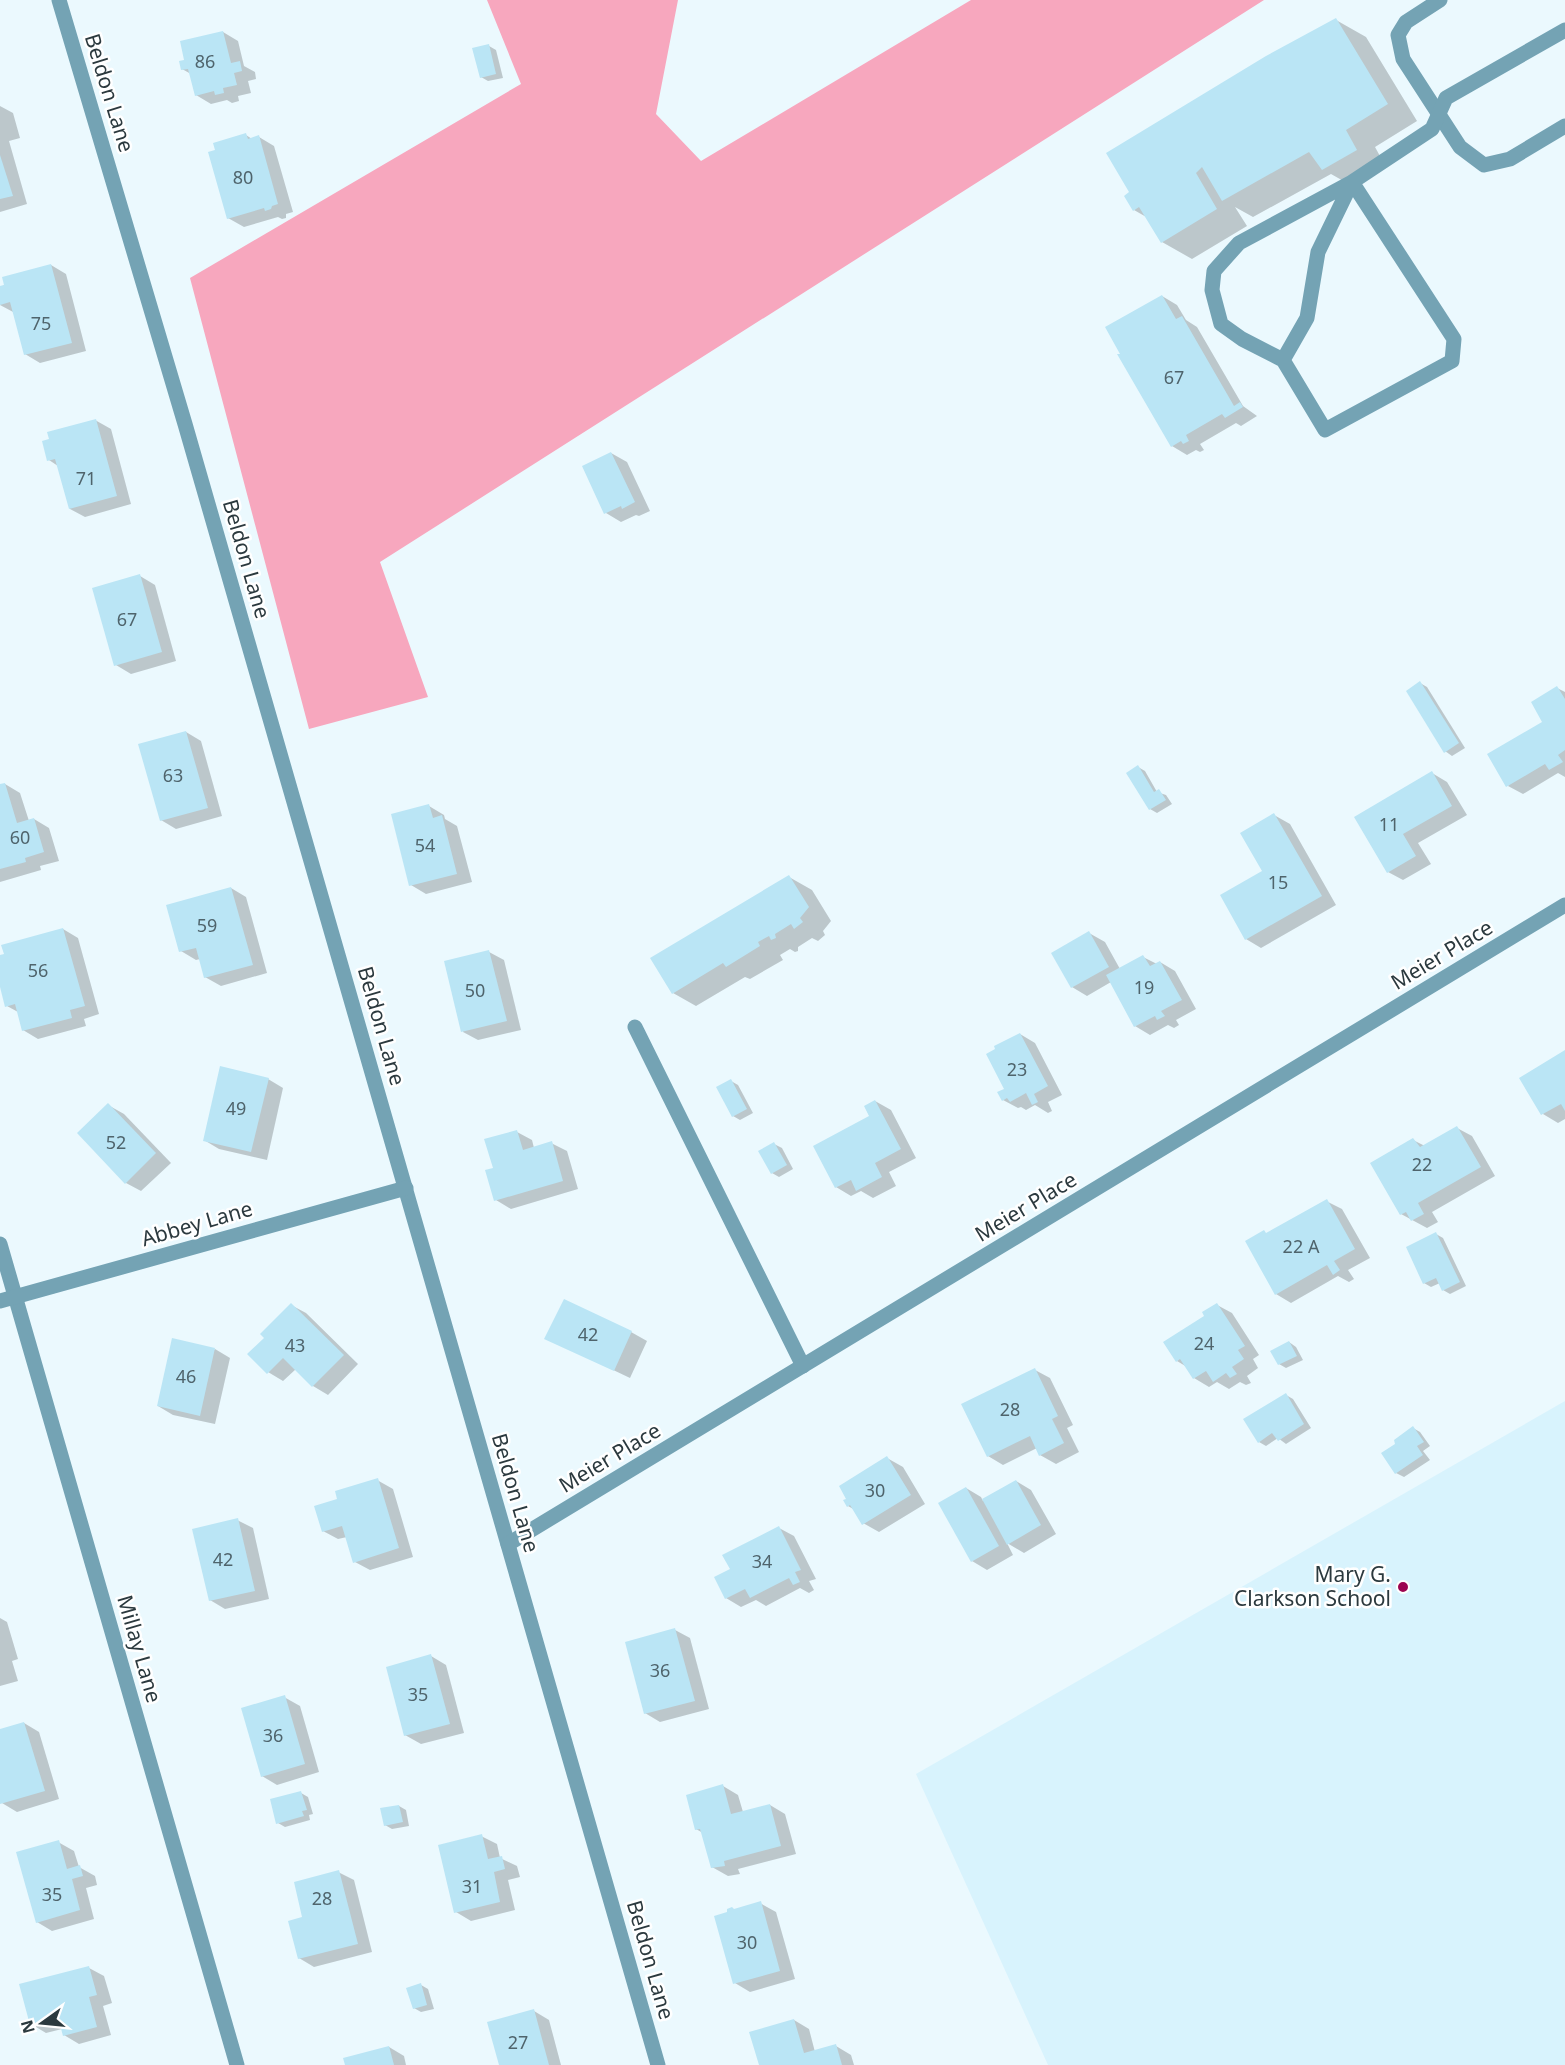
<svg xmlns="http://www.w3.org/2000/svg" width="1565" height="2065" font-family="'Noto Sans',sans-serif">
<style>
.built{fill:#d8f3fd}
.forest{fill:#f7a7be}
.shadow{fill:#0003}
.building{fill:#bae5f5}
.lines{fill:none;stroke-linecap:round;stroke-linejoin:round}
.minor{stroke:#74a3b4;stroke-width:15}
.poi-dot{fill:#9c0451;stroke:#fff;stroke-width:2}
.labels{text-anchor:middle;stroke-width:5;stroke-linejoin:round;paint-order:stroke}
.number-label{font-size:18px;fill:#4f646c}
.street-label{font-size:21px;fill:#2b393e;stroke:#fff}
.poi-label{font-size:21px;fill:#2b393e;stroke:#fff;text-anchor:end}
</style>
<rect width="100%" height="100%" fill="#ebf9fe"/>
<polygon class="built" points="1565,1401 1565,2065 1048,2065 916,1774"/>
<polygon class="forest" points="487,0 678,0 656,114 701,161 971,0 1264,0 380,562 428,697 309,729 190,278 521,84"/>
<g class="shadow">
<polygon points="1336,20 1366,37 1417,121 1375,147 1386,167 1354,187 1331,174 1253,217 1235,207 1247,226 1192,259 1162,242 1148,218 1134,210"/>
<polygon points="223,32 238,41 244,66 255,72 256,79 248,81 251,93 238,96 239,101 232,103 227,100 211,104 196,95 191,74 182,69"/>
<polygon points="489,46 496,50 503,78 488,81 481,77"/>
<polygon points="0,106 13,113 20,138 9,141 27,204 0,212"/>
<polygon points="246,135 252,139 259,137 274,146 293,212 286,214 286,218 282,219 278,217 244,227 228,218"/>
<polygon points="51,265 66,274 86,351 40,363 25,354 15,313 0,305 0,287"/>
<polygon points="1162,296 1177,305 1186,320 1197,327 1243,406 1257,416 1241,426 1236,423 1200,444 1204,450 1200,452 1196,450 1187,455 1172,446"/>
<polygon points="95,420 111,429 131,504 85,517 70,509 58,466 49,460 51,440"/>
<polygon points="611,453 627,462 650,511 639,516 636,515 621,522 606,513 584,466"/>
<polygon points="140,576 155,585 176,661 131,674 116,665"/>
<polygon points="1420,683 1427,687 1465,748 1452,756 1445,751"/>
<polygon points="1557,688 1565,692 1565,777 1558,773 1523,794 1508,786 1544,722"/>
<polygon points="186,732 201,741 222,816 176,829 161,820"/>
<polygon points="1138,767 1145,771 1157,792 1166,795 1172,804 1157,813 1150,809"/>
<polygon points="1432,773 1447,782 1467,815 1418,843 1431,864 1403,880 1388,872 1356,817"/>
<polygon points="5,784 20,793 29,821 34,819 49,828 59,861 40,866 41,870 0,882 0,786"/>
<polygon points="429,806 444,815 445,819 457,826 472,882 426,894 411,885"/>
<polygon points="1274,815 1290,824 1336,905 1261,948 1246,939 1264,871"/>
<polygon points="789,877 812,890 831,921 823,931 825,935 818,941 812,938 798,947 798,951 795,952 790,949 780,955 783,960 750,979 745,977 696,1006 673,993"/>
<polygon points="231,888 246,897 267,973 221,986 205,977 200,959 196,960 181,951"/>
<polygon points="63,929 78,938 99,1014 84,1019 86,1026 38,1039 23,1030 18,1012 7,1006 0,981 0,957"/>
<polygon points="1089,933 1105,942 1120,969 1143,957 1157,964 1160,962 1175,971 1196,1009 1176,1020 1179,1025 1174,1028 1168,1025 1150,1035 1135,1026 1111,982 1087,996 1072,987"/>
<polygon points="489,952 504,960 521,1030 478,1040 463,1032"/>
<polygon points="1020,1034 1035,1043 1062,1095 1048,1102 1052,1111 1048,1113 1035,1105 1026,1110 1021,1107 1018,1108 1003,1100"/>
<polygon points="1565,1052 1565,1119 1558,1123 1543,1114"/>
<polygon points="268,1079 283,1088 267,1160 219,1149 204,1140"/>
<polygon points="731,1081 738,1085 753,1113 740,1120 733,1116"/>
<polygon points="875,1101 891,1110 916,1158 889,1172 896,1186 873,1198 861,1191 851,1196 836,1187 815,1147 871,1117"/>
<polygon points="108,1105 124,1114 171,1163 141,1191 126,1183"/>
<polygon points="1457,1128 1472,1136 1495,1176 1432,1212 1438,1222 1427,1228 1401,1214 1413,1140 1425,1146"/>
<polygon points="517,1132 532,1140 534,1148 551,1143 567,1151 578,1189 511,1209 496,1200 495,1169"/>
<polygon points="774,1144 782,1148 793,1169 779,1177 772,1173"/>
<polygon points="1326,1201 1342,1209 1370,1258 1348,1270 1354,1279 1349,1282 1338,1276 1291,1303 1276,1294 1267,1234"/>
<polygon points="1436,1234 1443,1238 1466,1286 1450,1294 1443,1290 1440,1283 1431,1287 1424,1283"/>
<polygon points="291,1305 306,1313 358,1364 328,1395 313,1386 296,1369 283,1381 268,1372 266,1338"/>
<polygon points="1217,1305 1232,1313 1259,1355 1253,1359 1258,1368 1247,1376 1251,1383 1246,1385 1240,1382 1229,1389 1217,1382 1209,1387 1194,1378 1187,1367 1177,1361 1206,1316"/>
<polygon points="631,1332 647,1341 630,1378 546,1338"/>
<polygon points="1289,1342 1296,1347 1303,1360 1286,1368 1279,1364"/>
<polygon points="215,1349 230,1358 215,1424 173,1415 158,1406"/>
<polygon points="1035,1370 1050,1378 1073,1425 1067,1428 1079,1452 1056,1464 1040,1455 1037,1448 1003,1465 988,1456"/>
<polygon points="1286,1395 1293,1399 1311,1428 1286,1444 1278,1438 1266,1446 1259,1442"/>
<polygon points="1413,1428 1420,1432 1430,1446 1423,1451 1430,1460 1404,1477 1396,1473 1397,1445"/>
<polygon points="887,1458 903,1467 925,1504 879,1532 863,1523 855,1510 848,1506"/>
<polygon points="377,1480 393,1489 413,1557 370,1570 355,1562 347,1537 338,1539 323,1531 339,1500"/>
<polygon points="1016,1481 1031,1490 1056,1534 1024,1553 1007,1543 1013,1555 987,1570 972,1561 966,1488 981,1497 983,1501"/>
<polygon points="237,1520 253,1528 269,1599 225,1609 210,1600"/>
<polygon points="779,1528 794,1536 816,1579 809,1581 814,1590 809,1593 800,1588 766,1606 756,1600 741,1607 726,1598 732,1570"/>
<polygon points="0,1618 7,1622 18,1659 12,1661 18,1681 0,1686"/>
<polygon points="675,1630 690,1638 709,1709 660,1722 645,1713"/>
<polygon points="431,1656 446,1665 464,1733 421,1744 405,1735"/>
<polygon points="284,1697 300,1706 319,1772 277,1785 262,1776"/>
<polygon points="24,1723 39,1732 59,1799 17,1812 2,1803 0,1798 0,1731"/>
<polygon points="723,1786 738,1795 743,1812 770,1805 785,1814 796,1854 738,1869 740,1874 728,1876 712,1867 703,1833 696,1829"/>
<polygon points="301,1793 308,1797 313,1814 309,1815 310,1820 285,1827 278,1823"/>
<polygon points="399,1806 406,1810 409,1826 392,1829 385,1825"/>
<polygon points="481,1836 497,1844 500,1858 517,1866 520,1877 508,1880 515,1910 471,1921 456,1912"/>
<polygon points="58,1842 74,1851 79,1867 95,1876 97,1885 86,1888 94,1919 52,1931 37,1922"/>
<polygon points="338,1872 354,1880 372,1952 314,1967 299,1958 304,1918"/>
<polygon points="760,1903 776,1912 795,1979 750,1992 735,1983 735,1910"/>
<polygon points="89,1968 104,1976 112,2003 103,2006 111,2035 79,2044 64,2035 62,2029 46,2033 31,2024"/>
<polygon points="421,1985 428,1989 434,2009 421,2012 414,2008"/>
<polygon points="534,2011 549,2020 561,2065 500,2065"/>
<polygon points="794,2020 809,2029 815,2052 836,2046 851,2055 854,2065 760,2065"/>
<polygon points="389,2047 404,2056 406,2065 346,2065"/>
</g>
<g class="building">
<polygon points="1336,18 1388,104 1346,130 1357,150 1322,170 1309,152 1222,201 1202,167 1196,173 1217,209 1161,243 1139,207 1133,211 1124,196 1129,192 1106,153 1266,56"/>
<polygon points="223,31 231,63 240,61 242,71 234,73 237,85 223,88 224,93 215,95 214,91 195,96 188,69 181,70 179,61 184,60 180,41"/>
<polygon points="489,44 496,74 480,78 472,48"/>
<polygon points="246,133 248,139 259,135 278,204 272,206 271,209 265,211 264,208 227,219 208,152 215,150 213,143"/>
<polygon points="0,155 13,196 0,199"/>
<polygon points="51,264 72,343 24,355 10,302 0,305 0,286 4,285 2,277"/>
<polygon points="1162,295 1176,319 1182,316 1234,406 1240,402 1243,407 1225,418 1222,414 1186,435 1189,441 1183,444 1181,441 1171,447 1117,354 1120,354 1105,327"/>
<polygon points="96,419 117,496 69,509 55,459 47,461 42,441 49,439 47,432"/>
<polygon points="611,452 635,502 622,509 621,506 604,514 582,466"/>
<polygon points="140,574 162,652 114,666 92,588"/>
<polygon points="1420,681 1459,743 1444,753 1406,691"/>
<polygon points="1557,686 1565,699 1565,750 1558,755 1563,762 1549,770 1545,764 1506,787 1487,754 1542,722 1531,702"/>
<polygon points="186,731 208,808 160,821 138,744"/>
<polygon points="1138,765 1154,792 1159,789 1166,800 1149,810 1126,773"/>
<polygon points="1432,771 1452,806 1403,834 1416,856 1387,873 1354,817"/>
<polygon points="5,783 17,823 34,818 44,852 25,858 26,862 0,869 0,784"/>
<polygon points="429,804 433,818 442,815 457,874 409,886 391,814"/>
<polygon points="1274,813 1322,896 1245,940 1220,895 1262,871 1240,833"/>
<polygon points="789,875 809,907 800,918 803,922 794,929 791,924 775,934 776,938 771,940 769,936 758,942 760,946 726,967 723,963 672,994 650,958"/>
<polygon points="231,887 253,965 204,978 196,948 179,952 166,905"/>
<polygon points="63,928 85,1006 70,1010 72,1018 22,1031 15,1004 5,1007 0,987 0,955 4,954 1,945"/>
<polygon points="1089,931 1109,967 1071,988 1051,953"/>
<polygon points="489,950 507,1021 461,1032 444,961"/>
<polygon points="1143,955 1150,966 1160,961 1182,1000 1161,1011 1165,1016 1157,1020 1155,1016 1134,1027 1106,975"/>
<polygon points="1020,1033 1048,1086 1034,1094 1038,1102 1032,1105 1026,1093 1010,1102 1007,1098 1002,1101 997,1092 1004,1089 986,1054 995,1049 994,1046"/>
<polygon points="1565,1050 1565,1111 1561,1104 1541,1115 1519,1078"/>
<polygon points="220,1066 269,1078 251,1152 203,1141"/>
<polygon points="731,1079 747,1109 732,1117 716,1087"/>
<polygon points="875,1100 901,1149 875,1163 882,1177 856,1191 851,1180 835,1188 813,1146 869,1116 864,1106"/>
<polygon points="108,1103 156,1153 125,1184 77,1133"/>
<polygon points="1457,1126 1481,1167 1418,1203 1424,1214 1411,1221 1406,1212 1400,1215 1370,1163 1413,1138 1420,1147"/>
<polygon points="517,1130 523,1150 552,1141 563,1181 494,1201 485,1170 493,1168 484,1139"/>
<polygon points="774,1142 787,1165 771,1174 758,1151"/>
<polygon points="1327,1199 1355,1249 1334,1261 1340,1270 1333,1275 1327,1265 1275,1295 1245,1241 1264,1230 1266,1233"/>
<polygon points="1436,1232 1460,1282 1442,1291 1436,1278 1423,1284 1406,1247"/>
<polygon points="564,1299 632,1331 614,1371 544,1339"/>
<polygon points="291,1303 344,1355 312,1387 283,1358 267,1374 247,1354 264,1338 260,1334"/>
<polygon points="1217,1303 1245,1346 1238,1350 1244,1359 1232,1367 1237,1374 1230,1378 1226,1373 1213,1382 1206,1371 1193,1379 1180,1359 1176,1362 1163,1342 1204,1316 1202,1312"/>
<polygon points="172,1338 215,1348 200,1416 157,1406"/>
<polygon points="1289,1341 1297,1356 1278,1365 1270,1351"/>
<polygon points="1035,1368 1058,1416 1052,1419 1064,1443 1039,1456 1030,1436 987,1457 961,1404"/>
<polygon points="1286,1393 1304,1424 1278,1441 1272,1433 1258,1443 1243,1419"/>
<polygon points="1413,1426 1424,1442 1417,1446 1423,1455 1395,1474 1381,1453 1395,1444 1394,1440"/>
<polygon points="887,1456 911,1495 862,1525 850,1505 847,1507 843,1500 846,1499 839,1486"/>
<polygon points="378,1478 399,1548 353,1563 342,1526 322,1532 314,1506 337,1499 335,1491"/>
<polygon points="1016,1480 1041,1525 1007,1545 982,1499"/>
<polygon points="966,1487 999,1546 971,1562 938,1503"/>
<polygon points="238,1518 255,1591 209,1601 192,1529"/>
<polygon points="779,1526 801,1570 795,1572 800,1582 793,1585 789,1578 750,1598 745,1589 725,1599 714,1577 730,1569 722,1555"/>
<polygon points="675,1628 695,1701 644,1714 625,1642"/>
<polygon points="431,1654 450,1724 404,1736 386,1667"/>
<polygon points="285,1695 305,1764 261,1777 241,1708"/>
<polygon points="24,1722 45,1791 0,1804 0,1729"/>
<polygon points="723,1784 731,1814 770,1804 781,1846 724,1861 725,1866 711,1868 700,1829 695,1830 686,1795"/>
<polygon points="301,1791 307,1810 302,1811 304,1816 276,1824 270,1799"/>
<polygon points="399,1805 403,1822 384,1826 380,1808"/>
<polygon points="482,1834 488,1859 502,1856 505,1869 494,1872 500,1902 454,1913 438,1845"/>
<polygon points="59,1840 67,1869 80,1865 83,1876 72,1879 80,1910 36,1923 16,1852"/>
<polygon points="339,1870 358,1944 298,1959 288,1921 302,1917 294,1882"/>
<polygon points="761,1901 780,1971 733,1984 714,1916 727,1912 727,1909 732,1907 734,1909"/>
<polygon points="89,1966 97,1995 89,1997 97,2027 63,2036 59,2021 53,2023 52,2019 30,2025 19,1984"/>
<polygon points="421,1983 427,2005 413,2009 406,1988"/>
<polygon points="534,2009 549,2065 499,2065 487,2022"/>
<polygon points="794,2019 804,2053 836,2044 842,2065 759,2065 749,2032"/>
<polygon points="389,2046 394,2065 345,2065 343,2058"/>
</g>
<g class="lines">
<g class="minor">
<polyline points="59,0 185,424 658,2065"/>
<polyline points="1440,0 1406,22 1398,35 1403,59 1460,147 1484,165 1510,159 1565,126"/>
<polyline points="1283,360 1307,318 1318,252 1352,182 1239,243 1214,271 1212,290 1221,324 1242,339 1283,360 1325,430 1452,361 1454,339 1352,182 1432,129 1446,98 1565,30"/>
<polyline points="635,1027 803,1366"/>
<polyline points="0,1244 237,2065"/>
<polyline points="0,1301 406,1188"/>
<polyline points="508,1544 1565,905"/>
</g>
</g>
<circle class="poi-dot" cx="1403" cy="1587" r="6"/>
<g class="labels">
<g class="number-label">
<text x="205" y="68">86</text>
<text x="243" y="184">80</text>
<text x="41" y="330">75</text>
<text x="1174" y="384">67</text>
<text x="86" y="485">71</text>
<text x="127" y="626">67</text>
<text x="173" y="782">63</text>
<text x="1389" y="831">11</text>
<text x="20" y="844">60</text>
<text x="425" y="852">54</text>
<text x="1278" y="889">15</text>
<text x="207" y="932">59</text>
<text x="38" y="977">56</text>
<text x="1144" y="994">19</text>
<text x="475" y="997">50</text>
<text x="1017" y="1076">23</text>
<text x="236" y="1115">49</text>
<text x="116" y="1149">52</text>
<text x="1422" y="1171">22</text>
<text x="1301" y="1253">22 A</text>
<text x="588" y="1341">42</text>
<text x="1204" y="1350">24</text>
<text x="295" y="1352">43</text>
<text x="186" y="1383">46</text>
<text x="1010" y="1416">28</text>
<text x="875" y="1497">30</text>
<text x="223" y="1566">42</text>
<text x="762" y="1568">34</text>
<text x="660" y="1677">36</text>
<text x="418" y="1701">35</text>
<text x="273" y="1742">36</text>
<text x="472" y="1893">31</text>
<text x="52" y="1901">35</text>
<text x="322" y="1905">28</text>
<text x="747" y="1949">30</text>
<text x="518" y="2049">27</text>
</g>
<g class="street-label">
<text transform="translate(109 93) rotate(73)" y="7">Beldon Lane</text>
<text transform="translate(246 559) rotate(74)" y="7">Beldon Lane</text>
<text transform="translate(1442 955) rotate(-31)" y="7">Meier Place</text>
<text transform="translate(381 1026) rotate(74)" y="7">Beldon Lane</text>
<text transform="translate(1026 1207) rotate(-31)" y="7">Meier Place</text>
<text transform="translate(197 1224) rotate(-16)" y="7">Abbey Lane</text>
<text transform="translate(610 1458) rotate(-31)" y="7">Meier Place</text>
<text transform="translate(515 1493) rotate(74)" y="7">Beldon Lane</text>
<text transform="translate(139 1649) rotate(74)" y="7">Millay Lane</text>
<text transform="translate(650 1960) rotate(74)" y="7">Beldon Lane</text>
</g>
<g class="poi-label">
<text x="1391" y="1582">Mary G.<tspan x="1391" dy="24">Clarkson School</tspan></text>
</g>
</g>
<g transform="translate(42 2023) rotate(255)" stroke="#ffffff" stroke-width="4.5" paint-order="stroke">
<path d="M0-4.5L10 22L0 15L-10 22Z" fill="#2b393e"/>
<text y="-9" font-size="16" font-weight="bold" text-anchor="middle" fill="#2b393e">N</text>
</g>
</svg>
